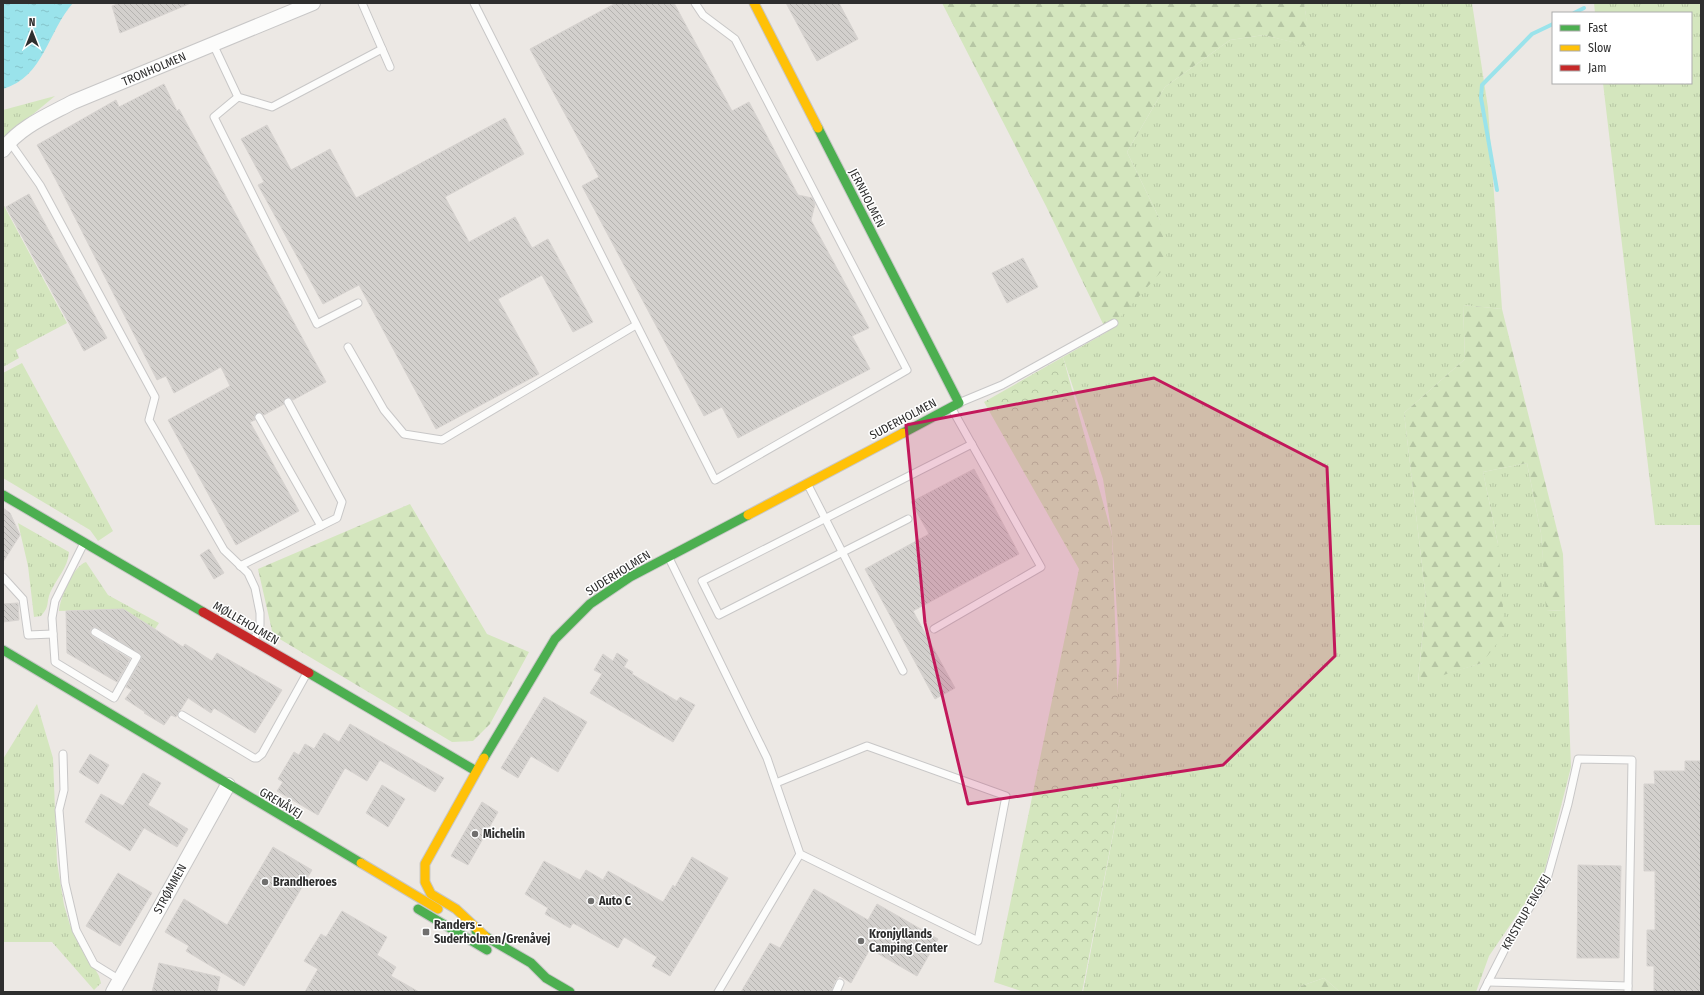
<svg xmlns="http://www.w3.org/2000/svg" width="1704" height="995" font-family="'Fira Sans Condensed',sans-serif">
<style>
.grass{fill:url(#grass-tufts)}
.forest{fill:url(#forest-firs)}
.park{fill:url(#park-crowns)}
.water{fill:url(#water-ripples)}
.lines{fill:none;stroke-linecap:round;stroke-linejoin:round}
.stream{stroke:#9ae3eb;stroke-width:4}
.building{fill:url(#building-back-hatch);stroke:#d7d3d0}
.lane-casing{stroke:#c8c7c7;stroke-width:9}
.street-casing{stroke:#c8c7c7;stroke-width:16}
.fast-casing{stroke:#c8c7c7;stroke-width:11}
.slow-casing{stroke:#c8c7c7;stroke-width:11}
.jam-casing{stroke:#c8c7c7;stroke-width:11}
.lane{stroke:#fcfcfb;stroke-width:7}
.street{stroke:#fcfcfb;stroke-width:14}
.fast{stroke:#4caf50;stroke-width:9}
.slow{stroke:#ffc107;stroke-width:9}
.jam{stroke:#c62828;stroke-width:9}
.marked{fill:#c2185b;fill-opacity:0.2;stroke:#c2185b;stroke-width:3;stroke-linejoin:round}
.poi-dot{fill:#706f6e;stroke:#fff;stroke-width:1.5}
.labels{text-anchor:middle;stroke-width:3;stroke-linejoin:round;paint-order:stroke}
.street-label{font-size:12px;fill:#2e2e2e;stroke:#fff}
.poi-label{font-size:12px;font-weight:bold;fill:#2e2e2e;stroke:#fff;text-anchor:start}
</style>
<defs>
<pattern id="grass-tufts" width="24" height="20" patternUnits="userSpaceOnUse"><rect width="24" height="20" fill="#d4e6be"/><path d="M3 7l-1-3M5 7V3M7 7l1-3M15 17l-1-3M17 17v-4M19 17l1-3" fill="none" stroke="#b6c6a4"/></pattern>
<pattern id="forest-firs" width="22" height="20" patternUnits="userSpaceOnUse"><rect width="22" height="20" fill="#d4e6be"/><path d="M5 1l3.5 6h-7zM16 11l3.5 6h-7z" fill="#b6c6a4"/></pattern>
<pattern id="park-crowns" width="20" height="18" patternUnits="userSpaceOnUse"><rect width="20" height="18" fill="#d4e6be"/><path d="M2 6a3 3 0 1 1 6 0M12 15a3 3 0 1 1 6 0" fill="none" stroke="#b6c6a4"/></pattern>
<pattern id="water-ripples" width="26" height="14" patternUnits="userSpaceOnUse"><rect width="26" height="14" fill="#9ae3eb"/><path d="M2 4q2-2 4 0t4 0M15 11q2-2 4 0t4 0" fill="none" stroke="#85c3ca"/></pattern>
<pattern id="building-back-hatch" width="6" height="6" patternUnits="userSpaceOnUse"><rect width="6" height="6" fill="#d3d0cd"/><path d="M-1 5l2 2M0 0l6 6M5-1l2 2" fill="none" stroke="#b5b3b0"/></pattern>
</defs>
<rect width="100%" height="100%" fill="#ece8e4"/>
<g class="grass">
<polygon points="1304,3 1472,3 1488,108 1502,309 1463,305 1465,359 1404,413 1426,599 1418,682 1482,663 1498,544 1483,472 1527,463 1541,533 1547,611 1565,610 1571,767 1543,877 1489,956 1476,992 1340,992 1324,978 1301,986 1297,992 1083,992 1121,793 1116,705 1120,660 1112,535 1103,479 1063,357 1107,332 1160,220 1127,152 1165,87 1230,40 1264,35 1310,46"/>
<polygon points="1594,3 1701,3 1701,525 1655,525 1603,83 1691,83 1691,13 1595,13"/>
<polygon points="55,96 3,139 3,110"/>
<polygon points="3,204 67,323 16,350 19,358 3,367"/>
<polygon points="22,363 113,531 98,541 90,530 3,478 3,373"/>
<path d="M18,523l51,29c-1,16 -13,27 -19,41 -4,11 0,13 -9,23l-7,1 -6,-51z"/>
<path d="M86,562l22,33 51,28 -4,6 -32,-20 -64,2c1,-13 14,-45 27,-49z"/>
<polygon points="37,704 53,758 57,862 64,905 70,925 99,976 101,983 94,990 52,942 3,942 3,759"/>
</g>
<g class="forest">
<polygon points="942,3 1304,3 1311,47 1264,35 1230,40 1165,87 1127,152 1160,220 1168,264 1107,332 1046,206"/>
<polygon points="1463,305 1502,309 1563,554 1565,610 1546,611 1541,533 1527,463 1483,472 1498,544 1505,633 1482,663 1418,683 1426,599 1404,413 1465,359"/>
<polygon points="410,504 487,634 529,652 490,724 473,741 452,742 273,635 258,569"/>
<polygon points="1324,978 1340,992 1297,992 1301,986"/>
</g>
<polygon class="park" points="1063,357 1112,535 1121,793 1082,992 1024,992 994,982 1079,569 984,402"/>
<path class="water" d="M3,3h70c-25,28 -29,74 -70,86z"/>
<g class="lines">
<g class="stream">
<polyline points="1574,13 1584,8"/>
<polyline points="1497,190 1481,98 1482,85 1532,34 1553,24"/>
</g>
</g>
<g class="building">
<polygon points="120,3 191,3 120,33 112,6"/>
<polygon points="616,3 674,3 732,111 749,102 798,195 812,198 815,204 811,220 869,328 852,336 870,369 738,438 722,407 704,416 582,186 599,177 530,49"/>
<polygon points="786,3 839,3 858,39 817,61"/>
<polygon points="164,84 177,111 179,109 326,382 293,400 290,398 286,397 284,400 284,404 264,415 261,413 257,413 255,415 255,420 250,422 299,511 236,545 168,420 230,386 221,367 174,393 166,376 157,380 55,178 37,145 116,100 119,107"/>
<polygon points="505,118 524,154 445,197 469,242 515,217 532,248 548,239 593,322 573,332 542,275 498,299 539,374 436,429 359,285 323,304 258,185 264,182 241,139 267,125 291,170 330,149 356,198"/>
<polygon points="29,194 107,338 84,351 6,207"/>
<polygon points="1023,258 1038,287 1007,303 992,273"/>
<polygon points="974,469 1019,554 913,611 955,688 935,699 865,569 929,534 911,502"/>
<polygon points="3,508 10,513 20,535 3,562"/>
<polygon points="209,549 224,573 214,579 200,555"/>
<polygon points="18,603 19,620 3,622 3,604"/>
<polygon points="123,609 183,647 185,644 212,661 217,653 282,690 255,733 214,708 211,713 188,698 176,717 171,715 164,725 144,713 145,712 125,699 132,690 126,687 141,659 141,655 98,628 95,627 91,629 90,632 92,636 130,659 117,682 67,653 66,611"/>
<polygon points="617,653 628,660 624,667 633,672 632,674 677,701 680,697 695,705 673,742 590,693 602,674 594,670 603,654 613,661"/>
<polygon points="544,697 587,722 558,772 531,756 518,778 501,768"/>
<polygon points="350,724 444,778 435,792 380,760 367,781 345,768 318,815 277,791 283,782 278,779 294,752 299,755 305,744 314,749 324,733 339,742"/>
<polygon points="90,754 109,765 98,784 79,772"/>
<polygon points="1685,761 1701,761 1701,992 1654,992 1654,966 1647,966 1647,930 1655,930 1655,871 1644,871 1644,784 1655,784 1654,771 1685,771"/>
<polygon points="143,773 161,783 148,805 188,829 177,847 144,828 130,851 85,822 101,794 123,806"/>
<polygon points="382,785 405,799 388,827 366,813"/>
<polygon points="482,802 498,812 468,865 451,856"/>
<polygon points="273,847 312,870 244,986 186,951 189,946 165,932 184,899 227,925"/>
<polygon points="692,857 728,878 670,976 652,966 657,957 624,937 618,948 573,923 570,928 545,914 548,908 525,894 544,861 580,880 586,870 603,880 608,871 663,902 673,885 675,887"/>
<polygon points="1578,865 1621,866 1619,958 1577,958"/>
<polygon points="118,873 152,893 120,946 86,926"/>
<polygon points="814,889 868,920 877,904 938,939 917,976 870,949 851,983 840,976 835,981 831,992 741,992 770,943 780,948"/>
<polygon points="342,911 387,937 377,955 396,967 391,976 419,992 305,992 318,969 304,961 321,934 326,937"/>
<polygon points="159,963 220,977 217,992 152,992"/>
</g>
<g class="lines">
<defs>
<g id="lane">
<polyline points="362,3 390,67"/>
<polyline points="474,3 715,480 907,370 735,39 703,15 695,3"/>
<polyline points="213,44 238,97 272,107 382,49"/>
<polyline points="238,97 214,117 317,324 358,303"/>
<polyline points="9,141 40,185 155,397 149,420 224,550 248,573 255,588 260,613 260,625 254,640"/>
<polyline points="348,347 384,410 404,434 442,440 636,325"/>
<polyline points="961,402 1002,385 1114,323"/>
<polyline points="259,417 321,526"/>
<polyline points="808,485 903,671"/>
<polyline points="908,519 719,615 702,581 972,444"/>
<polyline points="84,543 55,601 52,618 55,662 114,698 137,657 95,632"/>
<polyline points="669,558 767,758 800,854 978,941 1006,796 867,746 776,783"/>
<polyline points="240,566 337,518 342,502 288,402"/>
<polyline points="3,577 23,599 28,635 53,634"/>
<polyline points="934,629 1041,567 952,409"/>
<polyline points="182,715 254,758 257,758 262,754 307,673"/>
<polyline points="63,754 64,790 59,810 65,883 76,930 94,964 120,980"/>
<polyline points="1488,982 1628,986 1628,992"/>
<polyline points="718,992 800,854"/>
<polyline points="836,992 840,983"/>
<polyline points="1483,992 1509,941 1547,879 1568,804 1578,759 1632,760 1628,986"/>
</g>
<g id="street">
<path d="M3,150c16,-23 46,-35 70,-48l240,-99"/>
<polyline points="113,992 228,785"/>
</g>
<g id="fast">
<polyline points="818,128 959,403 903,433"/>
<polyline points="3,495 203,612"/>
<polyline points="3,650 361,863"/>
<polyline points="309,673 476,771"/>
<polyline points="484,758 555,639 590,604 630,577 748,515"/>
<polyline points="418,909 487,950"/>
<polyline points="476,931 531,963 546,978 570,992"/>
</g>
<g id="slow">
<polyline points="754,3 818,128"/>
<polyline points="748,515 903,433"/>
<polyline points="484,758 425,864 425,882 431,894 456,909 487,938"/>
<polyline points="361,863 438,909"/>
</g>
<polyline id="jam" points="203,612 309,673"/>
</defs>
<use href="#lane" class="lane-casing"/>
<use href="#street" class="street-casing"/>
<use href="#fast" class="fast-casing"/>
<use href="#slow" class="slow-casing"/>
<use href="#jam" class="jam-casing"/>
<use href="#lane" class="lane"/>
<use href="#street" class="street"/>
<use href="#fast" class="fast"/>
<use href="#slow" class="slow"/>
<use href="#jam" class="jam"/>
</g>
<path class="marked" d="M1154,378l173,89 8,189 -112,109 -255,39 -43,-181 -19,-198z"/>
<g class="poi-dot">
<circle cx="475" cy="834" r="4"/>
<circle cx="265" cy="882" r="4"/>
<circle cx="591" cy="901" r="4"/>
<rect x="422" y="928" width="8" height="8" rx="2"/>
<circle cx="861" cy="941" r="4"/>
</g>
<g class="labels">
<g class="street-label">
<text transform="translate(154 69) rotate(-23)" y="4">TRONHOLMEN</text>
<text transform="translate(867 198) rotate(63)" y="4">JERNHOLMEN</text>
<text transform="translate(903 419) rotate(-28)" y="4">SUDERHOLMEN</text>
<text transform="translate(618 573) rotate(-32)" y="4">SUDERHOLMEN</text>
<text transform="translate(246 623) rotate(30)" y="4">MØLLEHOLMEN</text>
<text transform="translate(281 803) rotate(31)" y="4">GRENÅVEJ</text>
<text transform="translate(170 889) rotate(-61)" y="4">STRØMMEN</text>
<text transform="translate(1526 912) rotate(-60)" y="4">KRISTRUP ENGVEJ</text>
</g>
<g class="poi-label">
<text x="483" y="838">Michelin</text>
<text x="273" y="886">Brandheroes</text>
<text x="599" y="905">Auto C</text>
<text x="434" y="929">Randers -<tspan x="434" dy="14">Suderholmen/Grenåvej</tspan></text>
<text x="869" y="938">Kronjyllands<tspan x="869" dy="14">Camping Center</tspan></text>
</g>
</g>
<rect width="1704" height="995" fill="none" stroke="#2e2e2e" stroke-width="8"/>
<rect x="1552" y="12" width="140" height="72" fill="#ffffff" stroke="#ababab"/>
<rect x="1560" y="25" width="20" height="6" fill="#4caf50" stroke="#ababab"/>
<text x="1588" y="32" font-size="12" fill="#2e2e2e">Fast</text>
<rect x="1560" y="45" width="20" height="6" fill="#ffc107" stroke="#ababab"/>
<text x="1588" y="52" font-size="12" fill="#2e2e2e">Slow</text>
<rect x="1560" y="65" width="20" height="6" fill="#c62828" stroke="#ababab"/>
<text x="1588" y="72" font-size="12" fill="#2e2e2e">Jam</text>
<g transform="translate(32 32)" stroke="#ffffff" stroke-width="3" paint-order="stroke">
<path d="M0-3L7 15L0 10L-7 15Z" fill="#2e2e2e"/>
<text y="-6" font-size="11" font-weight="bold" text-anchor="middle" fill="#2e2e2e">N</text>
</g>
</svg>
